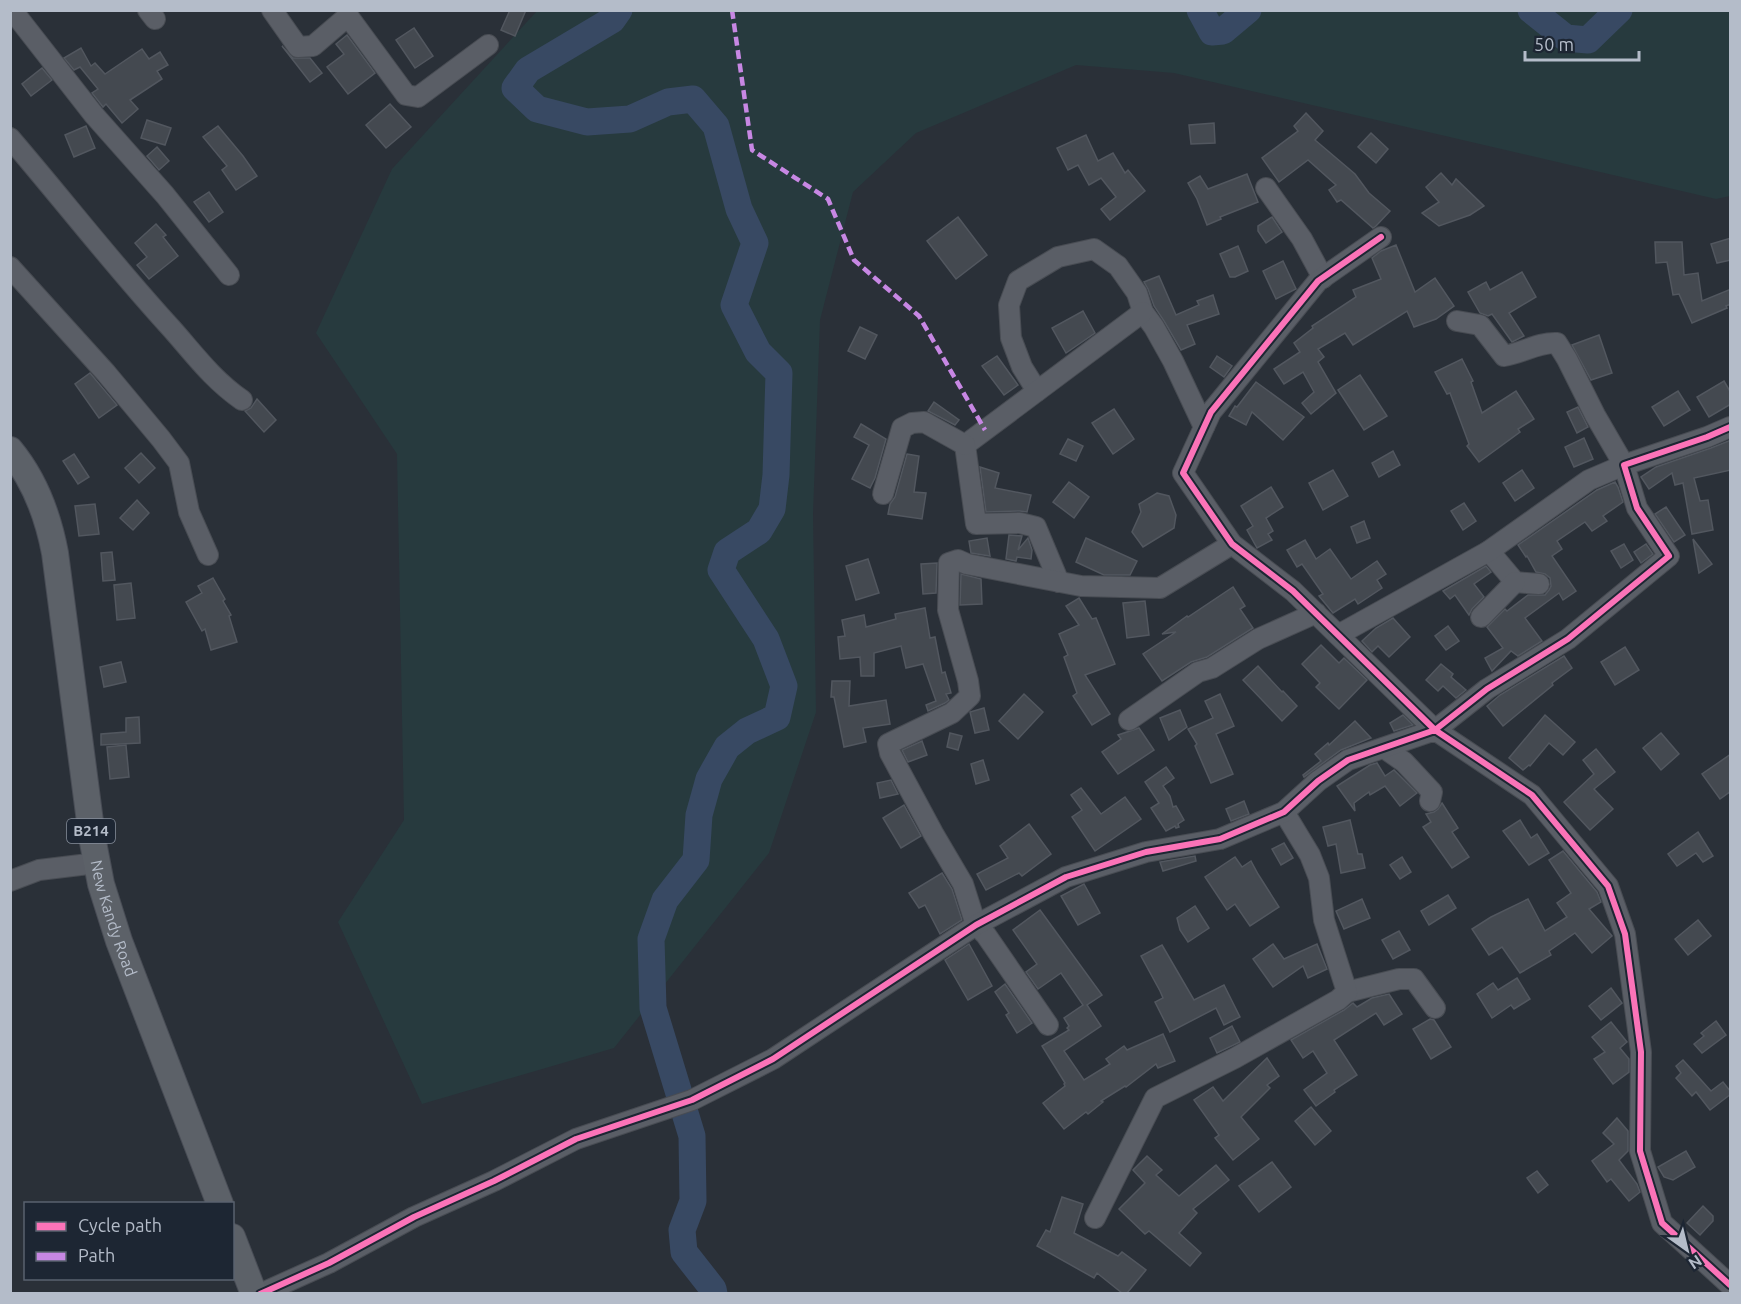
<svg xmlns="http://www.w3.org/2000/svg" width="1741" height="1304" font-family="Ubuntu,sans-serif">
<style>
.green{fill:#273a3e}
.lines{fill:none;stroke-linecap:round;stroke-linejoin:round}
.river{stroke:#384963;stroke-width:27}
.building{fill:#444950;stroke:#52575f;stroke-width:1.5}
.minor-casing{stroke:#484c53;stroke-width:22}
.major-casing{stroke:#484c55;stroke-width:28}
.minor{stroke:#5a5e66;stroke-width:20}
.major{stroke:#5c6168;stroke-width:26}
.quiet{stroke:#c787e3;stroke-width:4.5;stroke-dasharray:9 4.5;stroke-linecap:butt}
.cycleway-casing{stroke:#1d2633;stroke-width:10}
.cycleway{stroke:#fb73b8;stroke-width:6}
.labels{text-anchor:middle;stroke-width:4.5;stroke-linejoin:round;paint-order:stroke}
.shield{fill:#1d2633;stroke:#878f9c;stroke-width:1.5}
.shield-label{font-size:15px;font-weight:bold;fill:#b4bcc9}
.street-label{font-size:16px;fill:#b4bcc9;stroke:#1d2633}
</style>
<rect width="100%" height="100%" fill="#2a3038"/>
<polygon class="green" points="537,11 1730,11 1730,196 1716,199 1174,73 1076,65 916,133 853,192 820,320 813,514 816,712 769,853 614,1048 422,1104 338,922 404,820 397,454 316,333 392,169"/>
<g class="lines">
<g class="river">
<polyline points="619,10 612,20 528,70 515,88 537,109 587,122 630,119 668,102 693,99 716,126 739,209 755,243 734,305 758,352 779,373 776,475 772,509 759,531 727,552 721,570 766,639 784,686 777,717 747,731 727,747 709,779 699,815 696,860 665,900 651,939 653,1008 692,1136 693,1201 682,1230 684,1252 713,1289 714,1294"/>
<polyline points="1200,10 1212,32 1223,31 1248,10"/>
<polyline points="1531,10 1566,38 1588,40 1619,10"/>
</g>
</g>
<g class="building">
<polygon points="510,10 526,10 515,36 501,30"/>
<polygon points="414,28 433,56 415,68 396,40"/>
<polygon points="347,35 375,73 348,94 327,67 344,54 336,44"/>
<polygon points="282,46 293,58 310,58 322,73 310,82"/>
<polygon points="81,48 91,66 95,63 105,74 142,49 149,59 160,52 168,65 157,71 162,79 130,100 138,109 122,123 106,104 103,107 92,93 98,89 80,67 74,70 64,58"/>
<polygon points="42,68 52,80 31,96 22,84"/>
<polygon points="390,104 411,127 386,148 366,125"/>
<polygon points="1306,113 1323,131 1315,140 1355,174 1369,193 1390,211 1376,226 1373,228 1341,200 1337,202 1329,190 1336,185 1308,160 1279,182 1262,158 1298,131 1294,126"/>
<polygon points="147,120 171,128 165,145 141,138"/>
<polygon points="1214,123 1215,143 1191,144 1189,125"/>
<polygon points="86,126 95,148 74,157 65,135"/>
<polygon points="218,126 243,156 257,176 236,190 222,170 227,166 203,137"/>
<polygon points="1371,133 1388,149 1376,163 1358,147"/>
<polygon points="1086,135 1098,161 1113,153 1125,173 1128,170 1145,191 1110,220 1101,209 1116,197 1101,178 1089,185 1078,165 1068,170 1057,148"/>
<polygon points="157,147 169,161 159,170 147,156"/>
<polygon points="1441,173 1452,185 1456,179 1484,206 1470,215 1439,226 1422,213 1439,202 1426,187"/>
<polygon points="1247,174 1258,202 1220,217 1221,219 1207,225 1197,199 1188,183 1200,176 1208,189"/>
<polygon points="209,192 223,212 209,222 194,202"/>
<polygon points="958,217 987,255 956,279 927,241"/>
<polygon points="1272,217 1282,232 1266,243 1258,231 1258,226"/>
<polygon points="156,224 166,235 163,237 178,256 149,279 137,265 147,257 135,243"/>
<polygon points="1731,238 1731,260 1717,263 1711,244"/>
<polygon points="1655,242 1682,242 1684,275 1698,273 1702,301 1731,289 1731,304 1726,306 1727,308 1692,323 1679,294 1673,295 1667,262 1656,263"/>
<polygon points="1396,245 1415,292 1435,278 1454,306 1436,319 1414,327 1407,311 1353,345 1345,333 1318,349 1324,357 1318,362 1336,393 1311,414 1302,403 1314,392 1303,372 1284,384 1274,369 1300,352 1294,343 1313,328 1312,326 1356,297 1353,290 1381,279 1372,258 1381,251"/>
<polygon points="1238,246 1248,271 1235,277 1230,277 1220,254"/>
<polygon points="1283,261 1296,289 1276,299 1263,271"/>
<polygon points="1522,272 1536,297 1509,313 1524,336 1512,342 1492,314 1488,316 1480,313 1468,292 1486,282 1490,290"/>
<polygon points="1159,276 1176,315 1199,305 1197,301 1213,295 1219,314 1187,325 1195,344 1181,350 1164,321 1154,306 1148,289 1144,282"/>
<polygon points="1083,311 1095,333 1066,353 1052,328"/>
<polygon points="860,327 877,335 865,359 848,351"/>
<polygon points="1599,335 1612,373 1591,380 1572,345"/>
<polygon points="997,356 1018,385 1004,395 982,366"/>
<polygon points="1217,356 1232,366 1224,377 1210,367"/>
<polygon points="1462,359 1473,381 1471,382 1482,413 1516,391 1534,419 1518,429 1520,432 1479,462 1467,446 1469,444 1450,393 1447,394 1435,372"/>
<polygon points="90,373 117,405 99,418 75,384"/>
<polygon points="1360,375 1387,416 1364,430 1338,390"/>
<polygon points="1724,381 1731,393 1731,404 1709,417 1697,397"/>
<polygon points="1256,382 1304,417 1283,440 1252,412 1246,425 1229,416 1235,406 1237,407"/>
<polygon points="1678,391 1690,410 1664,426 1652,407"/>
<polygon points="257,399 276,420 264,432 245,411 251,408"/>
<polygon points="934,402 959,420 955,425 928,411"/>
<polygon points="1578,407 1588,427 1577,433 1567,412"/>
<polygon points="1114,409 1134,439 1113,454 1092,423"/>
<polygon points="861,424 886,439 875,478 870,488 852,479 869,445 854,437"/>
<polygon points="1584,438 1593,459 1574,467 1565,447"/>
<polygon points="1068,439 1083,446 1076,461 1060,454"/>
<polygon points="1731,440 1731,470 1694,478 1700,501 1708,500 1713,530 1692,534 1683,483 1675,485 1672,473 1649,489 1641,477 1656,467 1711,448"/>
<polygon points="1393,451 1400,465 1379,477 1372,463"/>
<polygon points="141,453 155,468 139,483 125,468"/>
<polygon points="74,454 89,477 78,484 63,461"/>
<polygon points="907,454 919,456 914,492 926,493 922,519 888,514 890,504 895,497"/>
<polygon points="980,467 999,473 995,488 1031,495 1027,512 1020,511 986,512"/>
<polygon points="1333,470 1348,496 1323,510 1309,483"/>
<polygon points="1522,470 1534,488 1515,501 1503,483"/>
<polygon points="1069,482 1089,497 1074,518 1053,502"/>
<polygon points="1615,482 1618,487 1623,502 1603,516 1607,521 1592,531 1585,522 1557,541 1562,549 1552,556 1576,591 1563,600 1559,593 1525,618 1542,641 1518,656 1511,651 1492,671 1485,658 1503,648 1487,627 1505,609 1507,611 1528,595 1545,595 1549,590 1551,586 1550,578 1545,574 1536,572 1527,556 1526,557 1518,545 1597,490"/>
<polygon points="1271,487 1283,507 1266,518 1273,531 1268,534 1272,540 1257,548 1247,530 1253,526 1241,506"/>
<polygon points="1157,493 1169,496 1176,515 1174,528 1143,547 1132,532 1141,512 1139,504"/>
<polygon points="137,500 149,513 133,530 120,518"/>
<polygon points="1464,503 1476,521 1463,530 1451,511"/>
<polygon points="95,504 99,534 79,536 75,506"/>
<polygon points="1666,507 1685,535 1674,542 1655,514"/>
<polygon points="1364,521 1370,538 1357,543 1351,527"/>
<polygon points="1009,535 1022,536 1018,550 1028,538 1032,550 1031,559 1017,557 1016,561 1006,559"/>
<polygon points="987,538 990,556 971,553 969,541"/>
<polygon points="1086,538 1137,561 1130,575 1104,575 1076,562"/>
<polygon points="1693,539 1712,564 1699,573"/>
<polygon points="1305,540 1316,559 1330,549 1351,579 1377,561 1386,574 1377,580 1382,588 1358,604 1355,599 1333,613 1319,596 1323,594 1302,564 1297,567 1287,550"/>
<polygon points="1624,544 1633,560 1621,568 1611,551"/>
<polygon points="1646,544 1653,554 1641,563 1634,552"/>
<polygon points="112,552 115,580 103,581 101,553"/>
<polygon points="868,559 879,593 856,600 846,566"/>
<polygon points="937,563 936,593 923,594 921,564"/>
<polygon points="1486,566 1491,572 1474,584 1484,597 1472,609 1469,615 1455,595 1450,599 1443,591"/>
<polygon points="961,574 981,579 982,604 960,605"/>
<polygon points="213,578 225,599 223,601 231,615 229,616 237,642 211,650 205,629 202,631 186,602 202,593 198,586"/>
<polygon points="131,583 135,618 117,620 114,585"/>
<polygon points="1233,587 1245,606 1240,609 1253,628 1207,657 1191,662 1162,681 1143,654 1176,632 1162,634 1187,616 1188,617"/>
<polygon points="1079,598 1092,619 1096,618 1115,664 1085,675 1110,714 1092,725 1073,696 1077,693 1064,657 1068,655 1059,634 1079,625 1066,606"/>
<polygon points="1145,601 1149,635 1127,638 1123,603"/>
<polygon points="925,608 930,638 935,637 942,673 945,672 951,693 946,694 949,700 945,703 928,711 926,705 936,701 923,664 906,668 901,646 874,653 874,676 861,676 860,657 840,659 838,637 845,636 842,620 864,615 866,627 896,619 895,614"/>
<polygon points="1393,618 1410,637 1389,657 1378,646 1372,652 1362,641 1376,628"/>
<polygon points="1448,626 1459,641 1446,650 1435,636"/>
<polygon points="1321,645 1339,663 1344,658 1367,680 1339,709 1316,687 1320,683 1302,664"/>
<polygon points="1625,647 1639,670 1615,685 1601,662"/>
<polygon points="1564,656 1572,668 1552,683 1553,685 1503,726 1487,706 1500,695"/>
<polygon points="121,662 126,682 104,687 100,667"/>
<polygon points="1441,664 1453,674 1451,677 1466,690 1456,698 1443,686 1438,691 1426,680"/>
<polygon points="1258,666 1282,692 1283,691 1297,706 1282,721 1243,680"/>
<polygon points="832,681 850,681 849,706 886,700 890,724 863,728 866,742 844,747 834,697 831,697"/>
<polygon points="1024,694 1043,712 1018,739 999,721"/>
<polygon points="1220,694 1234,726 1216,734 1233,774 1211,783 1195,746 1197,744 1188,729 1213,718 1205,701"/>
<polygon points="984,708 989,730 975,733 970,712"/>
<polygon points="1180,710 1187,727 1169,740 1160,718"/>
<polygon points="1403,715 1413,725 1394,731 1390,723"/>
<polygon points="1545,715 1575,742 1563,755 1549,743 1530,766 1529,765 1523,770 1509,758"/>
<polygon points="139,717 140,743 101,745 101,734 126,732 126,718"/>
<polygon points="1355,721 1371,738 1341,750 1304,777 1303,775 1321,761 1315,754 1328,743 1329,745"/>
<polygon points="1139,728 1154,750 1118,774 1102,752 1121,739 1118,735"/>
<polygon points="950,733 962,736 958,750 947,747"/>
<polygon points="1661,733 1679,754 1661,770 1643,748"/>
<polygon points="922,741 927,755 908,762 902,750"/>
<polygon points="126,745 129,777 110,779 107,747"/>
<polygon points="1596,749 1615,772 1594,789 1613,809 1590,830 1564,802 1594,774 1583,760"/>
<polygon points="1731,754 1731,791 1720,799 1702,774"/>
<polygon points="983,760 989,780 976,784 971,764"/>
<polygon points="1377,763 1385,776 1394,770 1417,793 1400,806 1385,786 1370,795 1369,792 1354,803 1355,811 1337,786 1370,765"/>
<polygon points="1166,767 1174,778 1163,786 1170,796 1173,807 1176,806 1184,820 1178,824 1179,827 1176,828 1175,826 1166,831 1151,808 1159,803 1145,782"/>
<polygon points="891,780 898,794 880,798 877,783"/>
<polygon points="1081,788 1101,814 1125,797 1141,819 1095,851 1072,817 1082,810 1071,795"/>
<polygon points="1244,801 1249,814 1231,821 1226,809"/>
<polygon points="1442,803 1458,828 1452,832 1469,857 1452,868 1423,827 1431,822 1426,814 1434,812 1438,809"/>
<polygon points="904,805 921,836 901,848 883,818"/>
<polygon points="1350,820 1358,854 1362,854 1365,868 1341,873 1336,844 1328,846 1323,827"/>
<polygon points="1520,820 1531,838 1537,834 1549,853 1529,865 1503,831"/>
<polygon points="1029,824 1051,854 1022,876 1019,873 986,890 977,874 1008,858 1000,846"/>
<polygon points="1698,832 1713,856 1703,862 1696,853 1677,866 1668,854"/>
<polygon points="1284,843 1293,858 1281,865 1272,849"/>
<polygon points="1563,851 1597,892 1601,902 1589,909 1612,936 1592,953 1575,933 1549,951 1551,955 1520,973 1502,947 1489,955 1472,929 1491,917 1528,899 1545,931 1567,917 1557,903 1571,893 1549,860"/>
<polygon points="1195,856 1196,861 1163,871 1160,862"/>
<polygon points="1235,857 1242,867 1251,861 1258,874 1279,907 1250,926 1235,904 1227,910 1205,877"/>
<polygon points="1402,857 1411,872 1400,879 1390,865"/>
<polygon points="942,873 952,889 962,920 940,934 925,905 919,908 909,893"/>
<polygon points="1084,884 1100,913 1078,925 1061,896"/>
<polygon points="1448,895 1456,908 1429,925 1421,911"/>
<polygon points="1362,899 1370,918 1344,929 1336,911"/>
<polygon points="1195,906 1209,928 1188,942 1180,930 1177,918"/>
<polygon points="1040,910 1102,995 1087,1005 1101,1026 1064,1051 1084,1080 1110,1064 1106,1059 1124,1046 1127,1050 1163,1034 1175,1061 1158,1068 1156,1064 1126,1087 1125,1086 1101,1101 1103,1102 1088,1114 1086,1112 1064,1129 1043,1103 1065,1086 1064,1084 1065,1083 1042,1046 1069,1030 1067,1028 1069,1026 1064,1018 1083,1005 1061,973 1038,989 1026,972 1037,964 1013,930"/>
<polygon points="1698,920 1711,936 1688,955 1675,939"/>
<polygon points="1399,931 1410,950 1393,959 1382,940"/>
<polygon points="969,944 992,986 968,1000 945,960"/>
<polygon points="1273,944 1284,959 1317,944 1327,969 1308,978 1303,966 1273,987 1253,959"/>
<polygon points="1162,945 1194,1000 1224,985 1240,1017 1224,1025 1216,1008 1170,1032 1155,1002 1163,998 1160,991 1141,956"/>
<polygon points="1517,978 1530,999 1514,1009 1511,1005 1492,1018 1477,994 1493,983 1498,990"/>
<polygon points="1005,984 1032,1023 1017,1033 1006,1015 1009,1013 995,992"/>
<polygon points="1611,988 1622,1003 1601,1020 1589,1006"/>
<polygon points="1389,994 1402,1014 1384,1025 1376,1013 1334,1040 1357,1075 1334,1090 1335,1092 1316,1106 1304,1090 1327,1073 1313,1051 1303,1058 1291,1040 1344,1010 1353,1003 1357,1007 1372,998"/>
<polygon points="1430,1019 1434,1020 1451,1047 1431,1059 1413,1029"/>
<polygon points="1716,1021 1726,1035 1702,1053 1694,1044 1704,1036 1701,1033"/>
<polygon points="1611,1022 1627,1042 1620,1048 1629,1059 1629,1072 1613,1084 1594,1059 1605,1052 1592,1037"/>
<polygon points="1232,1026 1240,1042 1217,1053 1210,1038"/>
<polygon points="1267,1058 1279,1076 1267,1085 1270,1088 1241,1117 1259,1139 1233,1160 1215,1138 1219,1135 1194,1100 1213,1087 1223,1101"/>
<polygon points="1683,1060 1711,1091 1723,1082 1731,1092 1731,1094 1710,1110 1696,1092 1692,1096 1676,1078 1681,1073 1676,1066"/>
<polygon points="1311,1107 1331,1131 1315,1145 1295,1121"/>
<polygon points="1617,1118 1628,1131 1628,1151 1619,1160 1637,1184 1640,1192 1629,1201 1611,1179 1607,1182 1592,1161 1614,1144 1603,1133"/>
<polygon points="1686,1151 1695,1167 1673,1180 1664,1177 1658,1167"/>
<polygon points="1147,1156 1162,1170 1156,1175 1179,1196 1216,1165 1229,1180 1193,1209 1197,1213 1179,1233 1201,1253 1190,1266 1149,1231 1145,1234 1119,1209 1145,1183 1133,1170"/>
<polygon points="1272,1162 1291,1187 1259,1212 1239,1186"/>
<polygon points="1537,1171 1548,1185 1538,1193 1527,1178"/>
<polygon points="1062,1197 1083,1204 1074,1233 1118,1256 1122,1252 1146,1270 1127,1293 1122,1293 1097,1273 1094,1278 1037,1246 1046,1230 1050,1232"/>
<polygon points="1703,1206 1713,1216 1713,1221 1700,1235 1687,1223"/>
</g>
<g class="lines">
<defs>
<g id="minor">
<polyline points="12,10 94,115 165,195 229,275"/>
<polyline points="148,10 155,19"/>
<polyline points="272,10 298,47 313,46 348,16 406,95 418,97 488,45"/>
<path d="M10,138c54,63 105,129 161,190 24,27 41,51 71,72"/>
<polyline points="1266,188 1302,239 1323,278"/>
<polyline points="1381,237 1318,281 1211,412 1183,473 1232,544 1293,591 1435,730 1487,689 1568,639 1669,556 1637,508 1624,465 1707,437 1730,427"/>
<polyline points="10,267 106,373 161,439 179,463 189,512 208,555"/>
<polyline points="1037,391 1022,367 1011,338 1009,305 1018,281 1058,257 1094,249 1118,266 1137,293 1143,312 1154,327 1173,361 1204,427"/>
<polyline points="965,445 1143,312"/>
<polyline points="965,445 976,524 1020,523 1036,527 1059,582"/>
<polyline points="883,494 902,428 912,423 924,422 965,445"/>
<polyline points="1489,551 1515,582 1539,584"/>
<polyline points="1481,617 1515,582"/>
<path d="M1338,635l151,-84 100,-71 35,-15 -29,-50 -28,-56 -10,-16c-19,-1 -34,10 -53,13l-24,-31 -23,-4"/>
<polyline points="1129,720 1198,672 1212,668 1258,639 1316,613"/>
<polyline points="1384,748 1404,762 1432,792 1430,801"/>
<polyline points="10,881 39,870 97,863"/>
<polyline points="1347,992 1399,979 1414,979 1435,1008"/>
<polyline points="1048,1025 986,935 976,925 963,884 933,833 890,753 888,744 952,713 970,696 968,681 948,610 949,563 958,560 967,564 1081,586 1160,588 1232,544"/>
<polyline points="1095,1218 1155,1098 1235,1058 1338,1000 1347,992 1324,920 1319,878 1310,855 1284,812"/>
<polyline points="260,1294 329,1263 414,1217 494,1181 576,1139 692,1100 773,1059 976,925 1066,877 1146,852 1220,839 1284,812 1318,781 1348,760 1435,730 1532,795 1608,886 1625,934 1641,1052 1640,1151 1662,1223 1730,1285"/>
</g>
<g id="major">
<path id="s1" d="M10,450c24,29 38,66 45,103l37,284 9,47 18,57 101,263"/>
<polyline points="232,1237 254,1294"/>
</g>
</defs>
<use href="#minor" class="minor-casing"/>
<use href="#major" class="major-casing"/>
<use href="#minor" class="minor"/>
<use href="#major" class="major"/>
<polyline class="quiet" points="732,10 752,150 828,199 854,260 919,316 985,430"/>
<defs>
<g id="cycleway">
<polyline points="1381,237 1318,281 1211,412 1183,473 1232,544 1293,591 1435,730 1487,689 1568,639 1669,556 1637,508 1624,465 1707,437 1730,427"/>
<polyline points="260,1294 329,1263 414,1217 494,1181 576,1139 692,1100 773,1059 976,925 1066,877 1146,852 1220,839 1284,812 1318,781 1348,760 1435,730 1532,795 1608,886 1625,934 1641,1052 1640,1151 1662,1223 1730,1285"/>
</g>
</defs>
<use href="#cycleway" class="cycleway-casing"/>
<use href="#cycleway" class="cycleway"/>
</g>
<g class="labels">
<rect class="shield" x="67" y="819" width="48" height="24" rx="4.5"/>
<g class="shield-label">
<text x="91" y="836">B214</text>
</g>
<g class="street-label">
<text dy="6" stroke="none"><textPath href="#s1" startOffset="484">New Kandy Road</textPath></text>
</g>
</g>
<rect width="1741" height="1304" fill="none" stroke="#b4bcc9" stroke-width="24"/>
<rect x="24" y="1202" width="210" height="78" fill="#1d2633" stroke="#59626f" stroke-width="1.5"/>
<rect x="36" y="1222" width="30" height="9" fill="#fb73b8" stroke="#59626f" stroke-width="1.5"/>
<text x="78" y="1232" font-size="18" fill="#b4bcc9">Cycle path</text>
<rect x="36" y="1252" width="30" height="9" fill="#c787e3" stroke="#59626f" stroke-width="1.5"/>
<text x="78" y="1262" font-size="18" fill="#b4bcc9">Path</text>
<g transform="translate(1687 1250) rotate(146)" stroke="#1d2633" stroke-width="4.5" paint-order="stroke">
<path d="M0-4.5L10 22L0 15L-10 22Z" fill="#b4bcc9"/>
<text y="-9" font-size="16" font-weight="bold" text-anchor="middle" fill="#b4bcc9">N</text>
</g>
<path d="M1525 51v9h114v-9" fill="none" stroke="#b4bcc9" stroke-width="3"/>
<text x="1534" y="51" font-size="18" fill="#b4bcc9" stroke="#1d2633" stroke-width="4.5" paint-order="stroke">50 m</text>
</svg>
